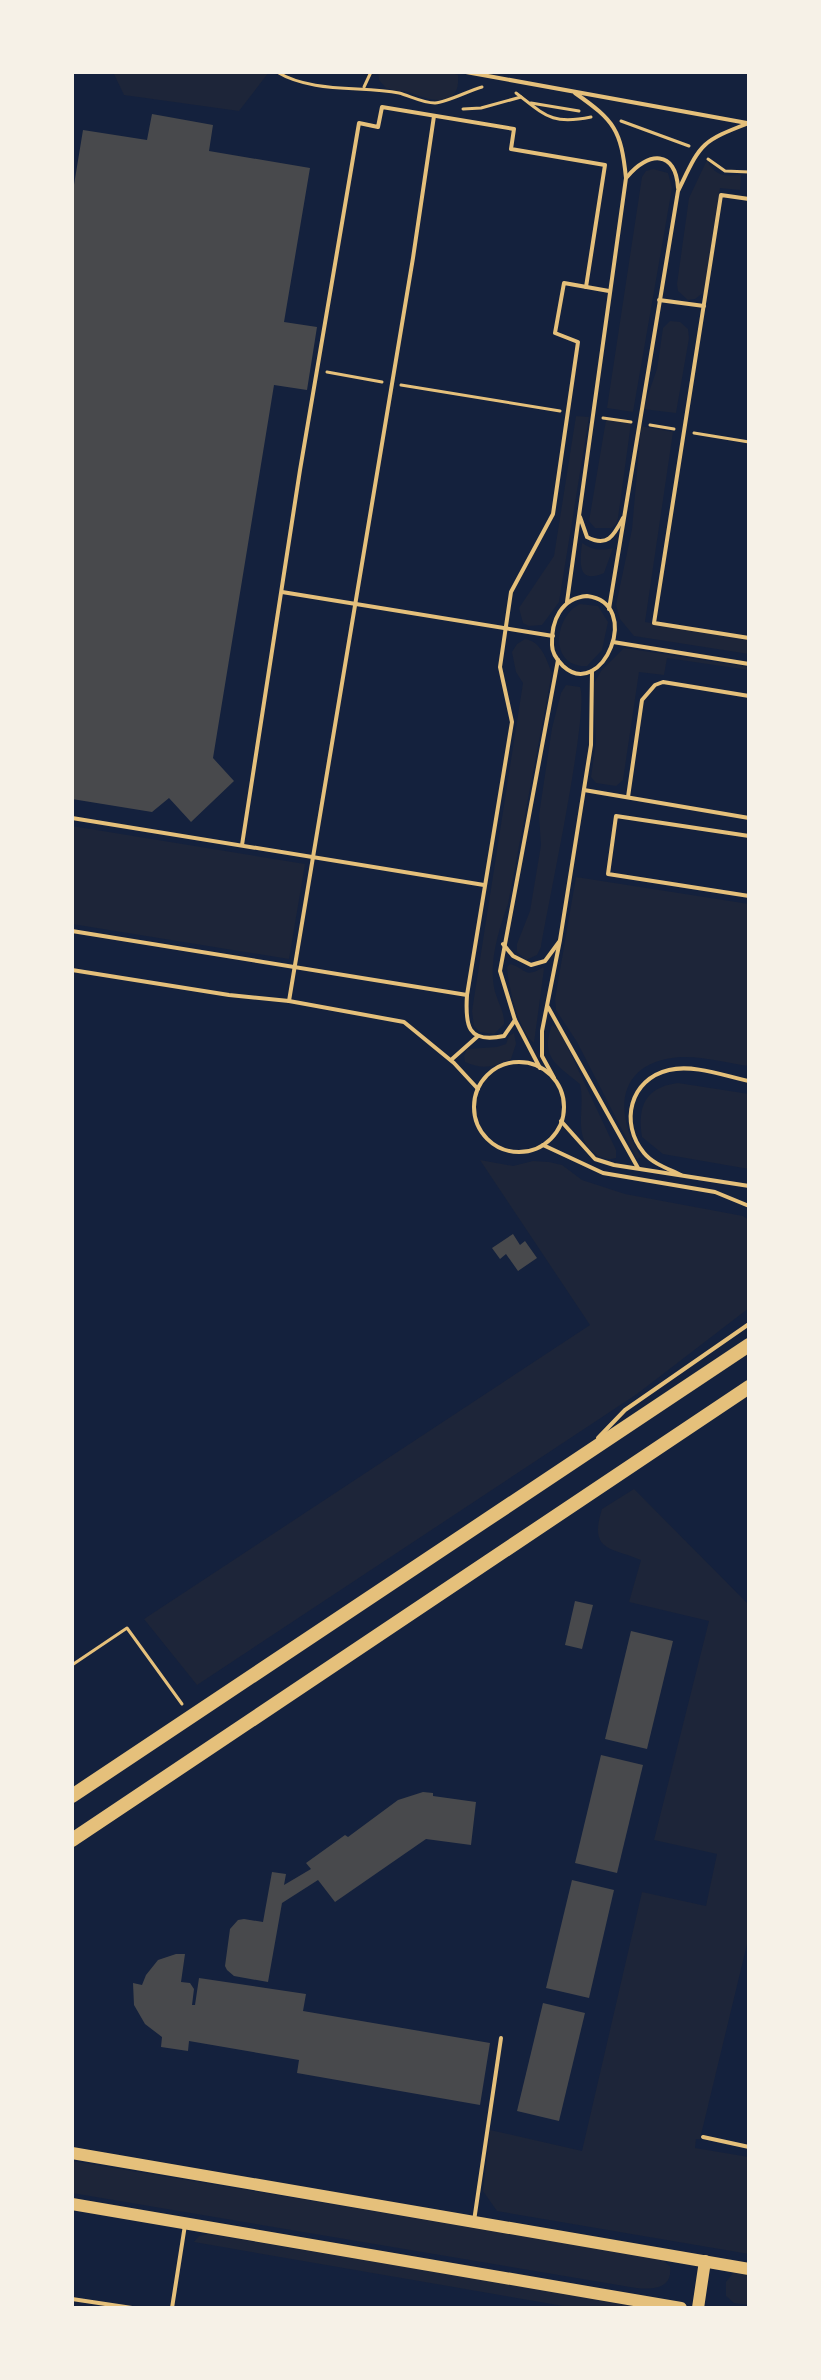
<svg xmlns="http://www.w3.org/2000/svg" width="821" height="2380" font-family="'Fira Sans Condensed',sans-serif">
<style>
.green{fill:#1d2539}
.building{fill:#48494c}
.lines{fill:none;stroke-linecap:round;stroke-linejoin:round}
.path{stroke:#e5c07b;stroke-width:3}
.service{stroke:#e5c07b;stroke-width:4}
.secondary{stroke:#e5c07b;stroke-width:12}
.primary{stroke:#e5c07b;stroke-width:14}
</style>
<rect width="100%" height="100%" fill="#14213d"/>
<g class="green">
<polygon points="113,72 269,72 239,111 124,95"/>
<path d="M378,72h71l9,3c3,34 -27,26 -47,18 -8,-3 -16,-1 -25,-5l-7,-8z"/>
<path d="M707,160c8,17 18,16 34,15l-1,15 -20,-2 -16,104 -9,7 -7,1 -10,-9 -1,-7 12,-86z"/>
<polygon points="653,169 668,173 672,188 633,412 607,408 642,177 646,171"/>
<polygon points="670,321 680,322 688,329 689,338 676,413 643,409 657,369 663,328"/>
<polygon points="576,416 589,417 559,602 542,625 529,626 523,623 519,608 554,556"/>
<polygon points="606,420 631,423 618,518 616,524 611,528 595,528 589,521"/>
<polygon points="641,426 673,432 645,622 749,639 749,654 634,636 620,619 616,605 632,529"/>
<path d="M582,543c11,7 18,8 31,5l-9,25c-27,12 -24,-11 -22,-30z"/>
<path d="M580,604l18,2 10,16 -6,28 -15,16c-39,2 -33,-50 -7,-62z"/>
<path d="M525,639c17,3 21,20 27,34l-44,231c-9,25 -19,57 -14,83 2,13 11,24 10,37l-10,10 -14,-2 -6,-6 -2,-15 51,-328 -7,-11 -4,-20 5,-8z"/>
<polygon points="624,648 749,667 749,670 667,658 664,675 639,672 623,780 616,786 596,783 591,777 596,742 593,685 601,671"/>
<path d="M566,685l14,2c10,22 -33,222 -39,260l-4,8 -11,5 -9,-8v-8l13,-33 11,-66 -2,-30 13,-87 9,-35z"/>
<polygon points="72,826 305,864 289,959 72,924"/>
<path d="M576,877l173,27v162c-21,-3 -47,-10 -68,-9 -62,4 -69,52 -41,98l1,2 -4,2 -60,-117 -21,-32 -1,-11z"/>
<path d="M510,964c15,3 14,16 33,3l1,2 -10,74c-15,-11 -26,-57 -27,-76z"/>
<path d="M552,1025l7,4 57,121v8c-8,2 -12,1 -19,-3 -26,-17 -11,-45 -17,-71 -21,-18 -41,-26 -28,-59z"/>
<path d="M514,1033l2,11 -5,15c-17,8 -28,11 -46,3l-1,-6 3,-7 30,-2 9,-3 3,-8z"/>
<path d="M678,1083l71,11v75l-86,-15 -21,-17c-5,-30 3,-50 36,-54z"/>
<polygon points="480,1160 513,1166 533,1161 549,1162 562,1165 582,1180 625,1194 743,1216 749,1220 749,1308 637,1394 197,1685 144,1619 590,1325"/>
<path d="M634,1489l115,116v331l-49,203h-4l-1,9 54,9v97l-252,-43 -14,-20 7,-61 92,21 60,-259 64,14 11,-52 -63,-14 55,-219 -80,-19 12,-42c-32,-13 -52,-9 -39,-51z"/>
<path d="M72,2161l589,98 9,7c3,22 -16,24 -34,22l-564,-95z"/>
<polygon points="208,2234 653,2308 575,2308 194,2242 199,2236"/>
<polygon points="734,2272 749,2272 749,2305 734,2303 726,2296 726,2282"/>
</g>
<g class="building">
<polygon points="152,114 213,125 209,151 310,168 284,322 317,327 307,390 274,385 213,758 234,781 191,822 169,798 152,812 72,799 72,197 83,130 147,140"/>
<polygon points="513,1234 520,1245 525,1241 537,1258 518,1271 506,1254 500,1259 492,1248"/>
<polygon points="575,1601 593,1605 582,1649 565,1645"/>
<polygon points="631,1631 673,1641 647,1749 605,1739"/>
<polygon points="601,1755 643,1765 617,1873 575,1863"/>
<polygon points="423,1792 433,1793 433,1796 476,1802 471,1845 426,1839 335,1902 318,1880 282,1903 268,1982 234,1976 227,1970 225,1966 230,1929 238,1920 244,1919 263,1922 272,1872 286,1874 284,1885 311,1869 306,1863 345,1835 348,1837 398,1800"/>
<polygon points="572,1880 614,1890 589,1998 546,1988"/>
<polygon points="176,1954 185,1954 181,1982 190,1983 194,1989 192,2005 195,2005 199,1978 306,1994 303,2011 490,2043 480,2105 297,2073 299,2060 189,2041 188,2051 161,2047 162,2037 145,2024 134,2005 133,1983 142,1985 146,1975 158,1960"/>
<polygon points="543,2003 585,2013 559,2121 517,2111"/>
</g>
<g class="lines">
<g class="path">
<path d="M277,72c35,21 83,14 122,21 11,3 24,10 36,10 12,-1 33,-12 47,-16"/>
<polyline points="364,87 371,72"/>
<path d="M516,93c30,23 36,32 75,24"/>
<polyline points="531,103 579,111"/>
<polyline points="463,109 481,108 521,97"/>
<polyline points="621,121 689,146"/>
<polyline points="708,159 725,171 749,172"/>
<polyline points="327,372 382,382"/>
<polyline points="401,385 560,411"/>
<polyline points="603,418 631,422"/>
<polyline points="650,425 674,429"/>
<polyline points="694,433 749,442"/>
<polyline points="72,1665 127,1628 182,1704"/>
</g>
<g class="service">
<polyline points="466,72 747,123"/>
<path d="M627,177c21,-26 49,-27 51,11"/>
<polyline points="749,199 721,195 654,623 749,638"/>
<polyline points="659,300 704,306"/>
<path d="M580,517l7,20c21,11 27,-2 36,-19"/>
<polyline points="282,592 553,636"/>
<path d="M587,596c57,7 15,106 -24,70 -6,-6 -11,-13 -11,-21 -1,-24 9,-47 35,-49z"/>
<path d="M567,602l59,-424c-5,-48 -11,-57 -51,-85"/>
<path d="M609,609l69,-418c23,-47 21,-49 71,-68"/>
<polyline points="613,642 749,664"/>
<polyline points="584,790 749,818"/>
<polyline points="628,797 642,700 655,685 663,682 749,696"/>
<polyline points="72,818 484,885"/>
<polyline points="749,836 616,816 608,874 749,896"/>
<polyline points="242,845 300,470 359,123 378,127 382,107 514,129 511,149 605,165 586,287"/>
<polyline points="72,931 467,995"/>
<polyline points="503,944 513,956 531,965 545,961 559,942"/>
<polyline points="72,970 229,995 289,1001 404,1022 454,1063 478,1089"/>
<polyline points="289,1001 413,258 434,116"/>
<polyline points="548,1007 638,1168"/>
<path d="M515,1020l-11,16c-37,8 -39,-11 -37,-41l45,-273 -12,-55 11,-75 42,-78 25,-172 -23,-9 9,-50 45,8"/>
<polyline points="451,1060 478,1036"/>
<circle cx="519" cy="1107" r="45"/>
<polyline points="540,1068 515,1020 500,971 558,660"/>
<polyline points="554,1078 542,1056 542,1031 560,940 591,745 592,671"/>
<polyline points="561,1121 595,1159 614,1165 749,1186"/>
<polyline points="543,1145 603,1173 715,1192 749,1206"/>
<path d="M681,1175c-12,-6 -28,-11 -37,-22 -25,-30 -14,-74 25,-83 24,-6 56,6 80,11"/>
<polyline points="598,1438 625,1410 749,1324"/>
<polyline points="703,2137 749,2147"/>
<polyline points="474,2221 501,2038"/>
<polyline points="72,2299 132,2308"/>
<polyline points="172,2308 185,2225"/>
</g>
<g class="secondary">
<polyline points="72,2153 749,2269"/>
<polyline points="72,2204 681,2308"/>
<polyline points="698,2308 705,2261"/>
</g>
<g class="primary">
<polyline points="72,1796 749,1345"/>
<polyline points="72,1840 749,1387"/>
</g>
</g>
<rect width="821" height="2380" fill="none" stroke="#f6f1e7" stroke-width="148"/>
</svg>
